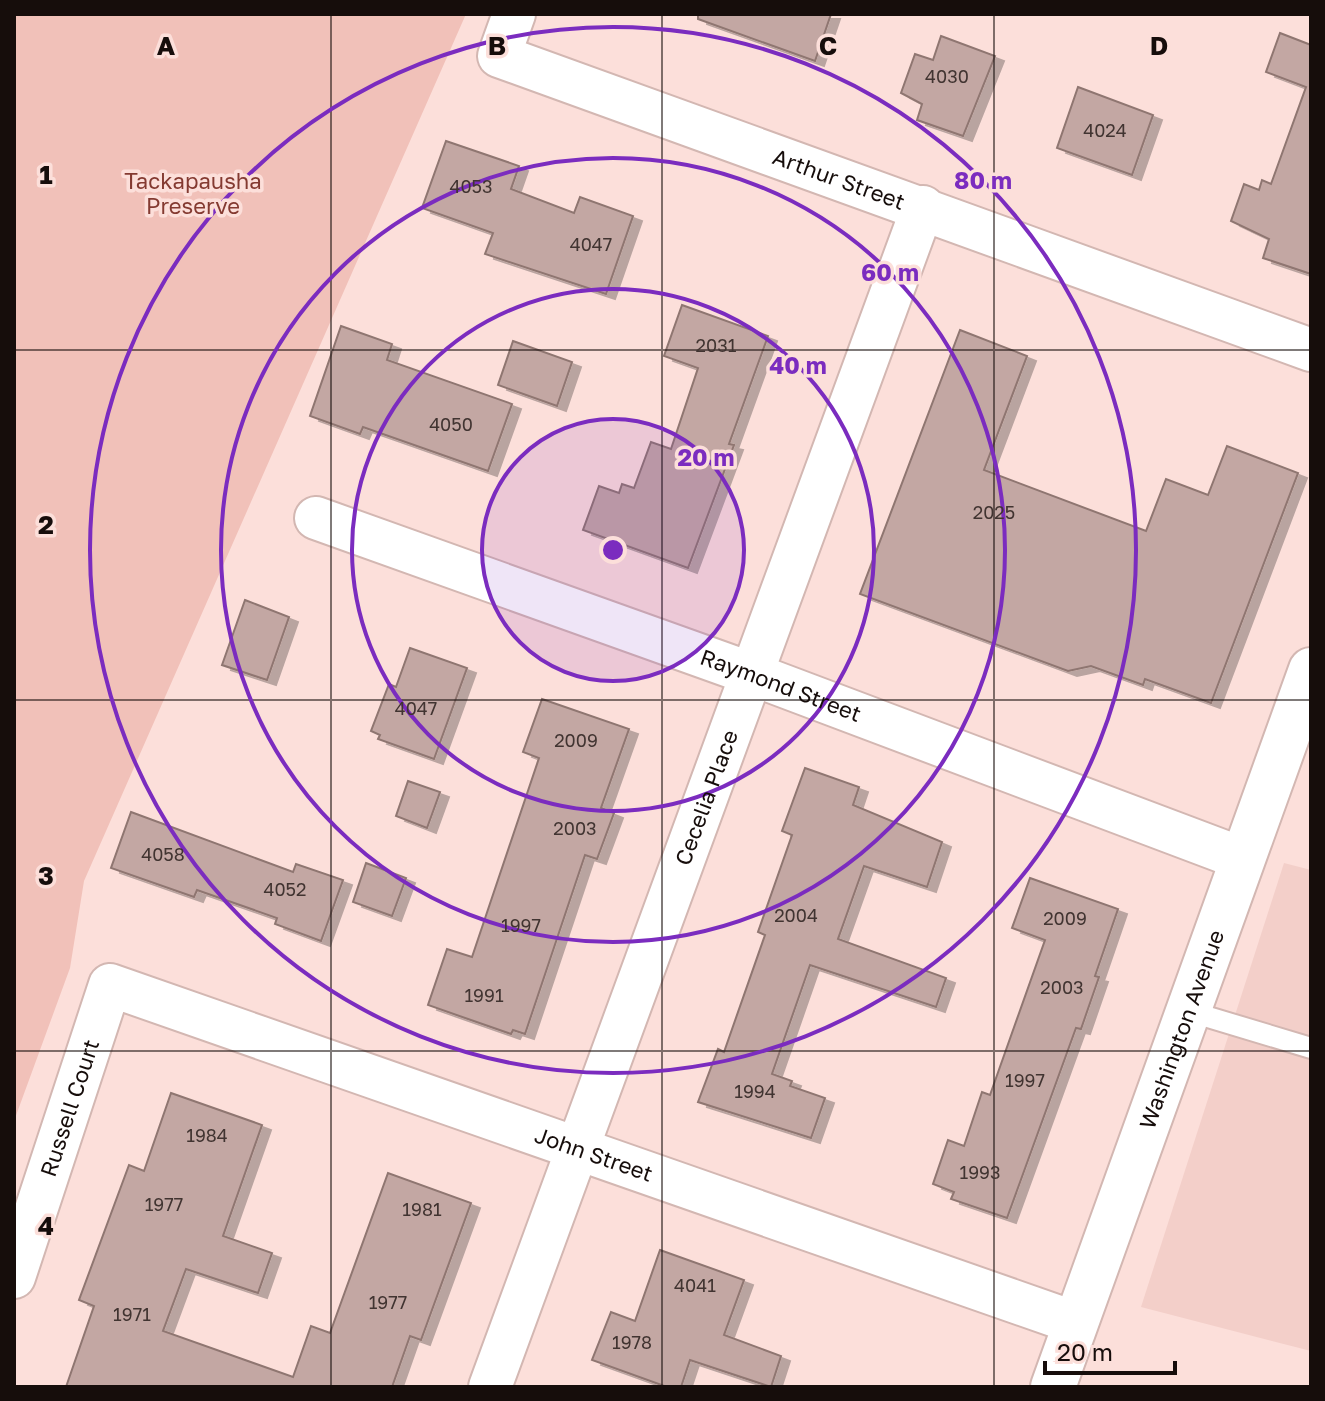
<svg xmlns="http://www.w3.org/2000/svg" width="1325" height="1401" font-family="'Golos Text',sans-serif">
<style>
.built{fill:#f3cfc9}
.green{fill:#f1c1b9}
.building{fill:#c3a7a3;stroke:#8f7671;stroke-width:2;filter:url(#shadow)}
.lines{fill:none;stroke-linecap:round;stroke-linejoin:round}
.service-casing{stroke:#d3b7b2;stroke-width:24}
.minor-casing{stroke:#d3b7b2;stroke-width:46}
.tertiary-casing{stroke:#d3b7b2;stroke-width:48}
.service{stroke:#fff;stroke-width:20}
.minor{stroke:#fff;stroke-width:42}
.tertiary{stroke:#fff;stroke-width:44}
.grid{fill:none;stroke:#160d0b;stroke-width:2;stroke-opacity:0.55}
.ring{fill:none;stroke:#7b2cbf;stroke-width:4}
.labels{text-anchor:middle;stroke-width:7;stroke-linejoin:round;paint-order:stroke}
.number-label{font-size:18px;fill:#413431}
.street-label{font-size:22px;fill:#160d0b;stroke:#fcdfda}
.park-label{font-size:22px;fill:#843a31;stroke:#fcdfda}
.grid-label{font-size:26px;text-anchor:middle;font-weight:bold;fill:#160d0b;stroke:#fcdfda;stroke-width:7;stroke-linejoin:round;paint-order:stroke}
.centre{fill:#7b2cbf;stroke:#fcdfda;stroke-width:4}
.ring-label{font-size:24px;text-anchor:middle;font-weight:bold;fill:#7b2cbf;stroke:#fcdfda;stroke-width:7;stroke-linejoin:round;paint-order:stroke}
</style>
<defs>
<filter id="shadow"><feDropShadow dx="9" dy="5" stdDeviation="0" flood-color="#0004"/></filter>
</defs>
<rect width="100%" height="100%" fill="#fcdfda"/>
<polygon class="built" points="1284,863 1311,870 1311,1351 1141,1307"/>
<polygon class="green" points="14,14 466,14 84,881 70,968 14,1121"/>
<g class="building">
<polygon points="698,14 831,14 815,61 698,19"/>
<polygon points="1280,33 1311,45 1311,274 1263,258 1269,239 1231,221 1244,184 1259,190 1262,180 1271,184 1306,87 1266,72"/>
<polygon points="941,36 995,56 963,136 917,120 922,104 901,93 915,54 933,60"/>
<polygon points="1078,87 1153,115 1132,175 1057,148"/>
<polygon points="446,141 519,166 511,189 574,213 580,197 633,216 606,294 485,254 493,233 422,208"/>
<polygon points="682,305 768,336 729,444 734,445 688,568 583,530 599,486 619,493 622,484 634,488 651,442 671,449 698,368 664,356"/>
<polygon points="341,326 392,344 387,360 512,404 488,471 363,427 360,434 310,416"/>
<polygon points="960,330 1027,356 984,470 1146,531 1166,479 1208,495 1227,446 1298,473 1211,703 1145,679 1143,685 1091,666 1068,671 860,594"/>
<polygon points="513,341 572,362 557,406 498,385"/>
<polygon points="245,600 289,617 267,680 222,665"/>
<polygon points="410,648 467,668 434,759 378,739 380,735 371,731 389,684 396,687"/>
<polygon points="542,699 629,729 601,808 614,813 597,859 585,855 525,1034 513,1030 511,1034 428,1005 447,949 472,957 539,758 523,752"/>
<polygon points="805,768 859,787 853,805 942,842 927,887 864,866 838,939 946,978 936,1007 810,965 772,1074 792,1081 790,1086 825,1098 811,1138 698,1102 718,1049 724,1052 765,935 758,932 792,835 782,831"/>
<polygon points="408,781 440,792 427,828 396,816"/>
<polygon points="131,812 293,872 296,864 343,880 321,941 275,924 277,918 197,890 194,897 111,868"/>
<polygon points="366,863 406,878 392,916 353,902"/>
<polygon points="1030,878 1118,909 1095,976 1099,977 1081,1029 1076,1028 1007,1218 951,1199 954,1192 933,1184 948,1140 964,1146 982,1092 990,1095 1045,940 1012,928"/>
<polygon points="171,1093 262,1125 223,1236 272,1253 258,1293 186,1269 163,1331 293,1377 311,1326 330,1333 388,1173 471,1203 421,1340 410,1336 392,1387 66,1387 94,1306 79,1300 129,1165 144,1171"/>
<polygon points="660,1250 744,1280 724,1335 781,1356 771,1387 690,1360 681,1387 667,1387 592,1360 611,1312 635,1321"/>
</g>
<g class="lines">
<defs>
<polyline id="service" points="1188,1011 1311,1048"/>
<g id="minor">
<path id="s1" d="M514,14l-15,42 812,294"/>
<path id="s2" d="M316,518l436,156 491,185"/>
<path id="s3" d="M14,1277l96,-292 966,338"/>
<path id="s4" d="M490,1387l433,-1180"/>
</g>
<g id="tertiary">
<path id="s5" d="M1053,1387l258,-717"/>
</g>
</defs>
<use href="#service" class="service-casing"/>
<use href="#minor" class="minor-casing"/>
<use href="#tertiary" class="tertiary-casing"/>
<use href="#service" class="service"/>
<use href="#minor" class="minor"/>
<use href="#tertiary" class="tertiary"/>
</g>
<path class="grid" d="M331,14v1373M662,14v1373M994,14v1373M14,350h1297M14,700h1297M14,1051h1297"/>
<circle cx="613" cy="550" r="131" fill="#7b2cbf" fill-opacity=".12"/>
<g class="ring">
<circle cx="613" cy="550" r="131"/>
<circle cx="613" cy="550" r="261"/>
<circle cx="613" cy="550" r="392"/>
<circle cx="613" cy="550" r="523"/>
</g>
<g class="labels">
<g class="number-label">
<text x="947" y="83">4030</text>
<text x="1105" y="137">4024</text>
<text x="471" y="193">4053</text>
<text x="591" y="251">4047</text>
<text x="716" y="352">2031</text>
<text x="451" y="431">4050</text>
<text x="994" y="519">2025</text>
<text x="416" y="715">4047</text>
<text x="576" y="747">2009</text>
<text x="575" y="835">2003</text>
<text x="163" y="861">4058</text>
<text x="285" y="896">4052</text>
<text x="796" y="922">2004</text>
<text x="1065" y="925">2009</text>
<text x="521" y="932">1997</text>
<text x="1062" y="994">2003</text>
<text x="484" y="1002">1991</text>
<text x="1025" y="1087">1997</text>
<text x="755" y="1098">1994</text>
<text x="207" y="1142">1984</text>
<text x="980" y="1179">1993</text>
<text x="164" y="1211">1977</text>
<text x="422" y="1216">1981</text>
<text x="695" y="1292">4041</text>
<text x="388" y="1309">1977</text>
<text x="132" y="1321">1971</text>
<text x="632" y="1349">1978</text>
</g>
<g class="street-label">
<text dy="8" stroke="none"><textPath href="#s1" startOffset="406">Arthur Street</textPath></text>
<text dy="8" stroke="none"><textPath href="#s2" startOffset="494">Raymond Street</textPath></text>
<text dy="8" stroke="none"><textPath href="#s4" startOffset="628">Cecelia Place</textPath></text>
<text dy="8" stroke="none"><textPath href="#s5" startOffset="380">Washington Avenue</textPath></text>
<text dy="8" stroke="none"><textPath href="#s3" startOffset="178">Russell Court</textPath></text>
<text dy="8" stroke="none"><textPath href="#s3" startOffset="820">John Street</textPath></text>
</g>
<g class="park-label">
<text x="193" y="189">Tackapausha<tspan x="193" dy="25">Preserve</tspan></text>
</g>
</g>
<g class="grid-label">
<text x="166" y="55">A</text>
<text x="497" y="55">B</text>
<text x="828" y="55">C</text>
<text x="1159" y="55">D</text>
<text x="46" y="184">1</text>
<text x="46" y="534">2</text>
<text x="46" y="885">3</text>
<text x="46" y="1235">4</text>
</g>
<circle cx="613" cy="550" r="12" class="centre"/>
<g class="ring-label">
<text x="983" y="189">80 m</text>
<text x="890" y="281">60 m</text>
<text x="798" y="374">40 m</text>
<text x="706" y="466">20 m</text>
</g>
<rect width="1325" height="1401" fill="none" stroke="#160d0b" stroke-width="32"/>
<path d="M1045 1361v12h130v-12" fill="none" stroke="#160d0b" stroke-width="4"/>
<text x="1057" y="1361" font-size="24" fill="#160d0b" stroke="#fcdfda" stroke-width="6" paint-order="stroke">20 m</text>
</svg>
